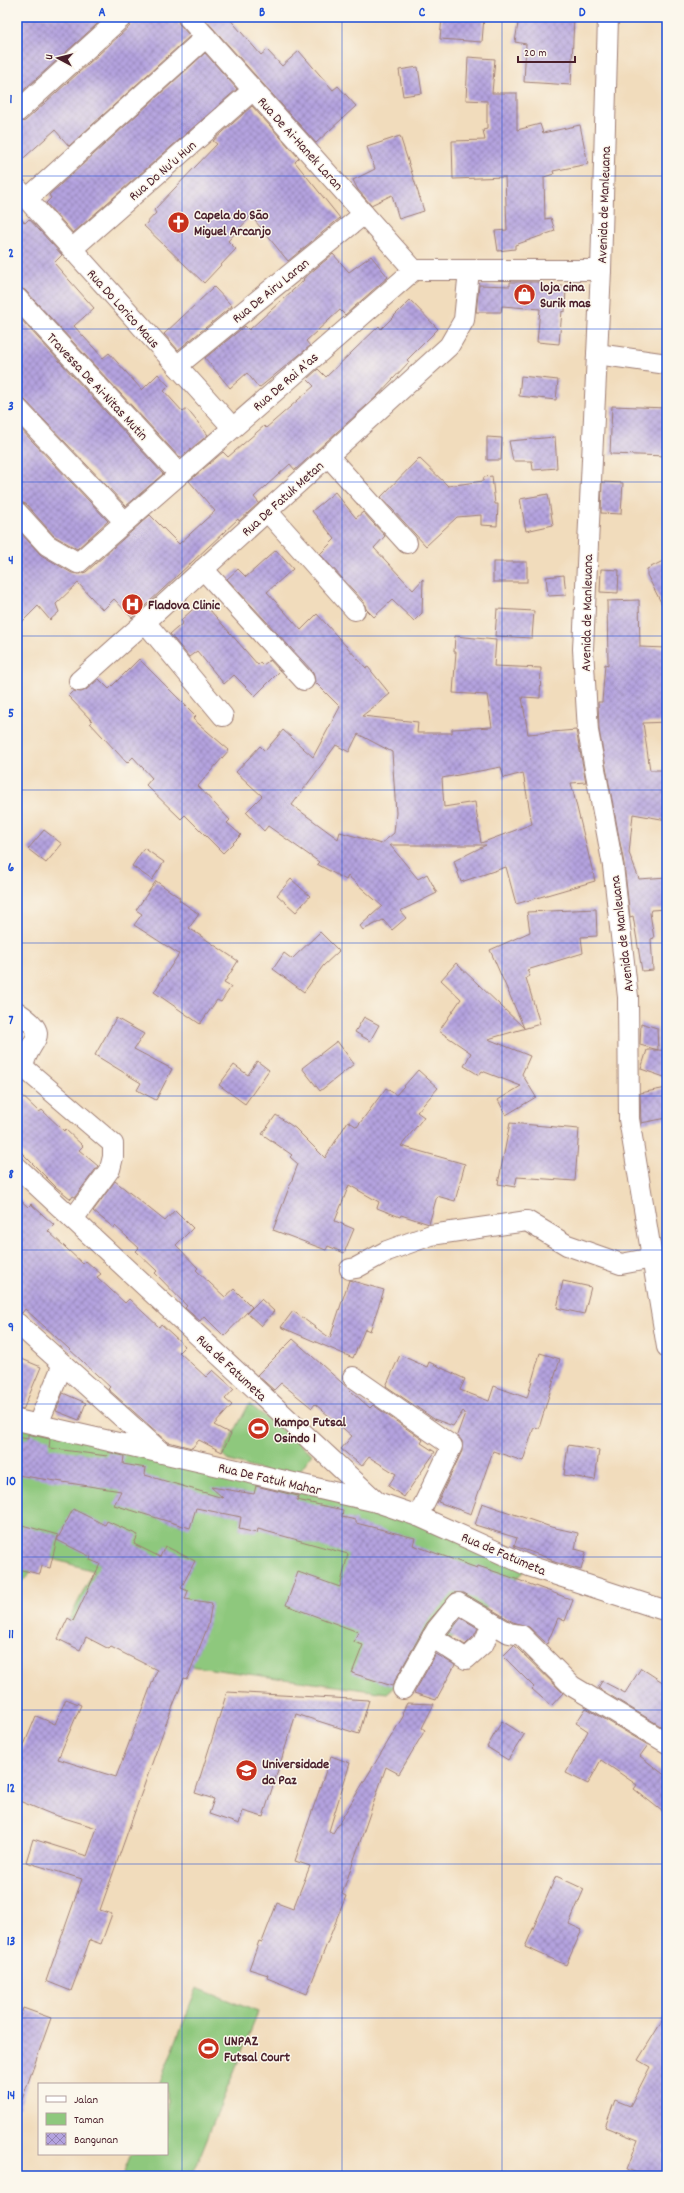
<svg xmlns="http://www.w3.org/2000/svg" width="684" height="2193" font-family="Dekko,sans-serif">
<style>
.green{fill:#8ec87d;stroke:#6c7454}
.building{fill:url(#building-cross-hatch);fill-rule:evenodd}
.lines{fill:none;stroke-linecap:round;stroke-linejoin:round}
.minor-casing{stroke:#9e7e74;stroke-width:22}
.minor{stroke:#fff;stroke-width:20}
.grid{fill:none;stroke:#1d4ed8;stroke-width:1;stroke-opacity:0.55}
.labels{text-anchor:middle;stroke-width:3;stroke-linejoin:round;paint-order:stroke}
.street-label{font-size:14px;fill:#4a1f2b;stroke:#fbf7ec}
.poi-label{font-size:14px;font-weight:bold;fill:#4a1f2b;stroke:#fbf7ec;text-anchor:start}
.neatline{fill:none;stroke:#1d4ed8;stroke-width:1.5}
.grid-label{font-size:13px;text-anchor:middle;font-weight:bold;fill:#1d4ed8}
</style>
<defs>
<pattern id="building-cross-hatch" width="8" height="8" patternUnits="userSpaceOnUse"><rect width="8" height="8" fill="#b4a3df"/><path d="M0 0l8 8M0 8l8-8" fill="none" stroke="#9484b5"/></pattern>
</defs>
<rect width="100%" height="100%" fill="#fbf7ec"/>
<filter id="ink" filterUnits="userSpaceOnUse"><feTurbulence type="fractalNoise" baseFrequency=".025" numOctaves="2"/><feDisplacementMap in="SourceGraphic" scale="8" xChannelSelector="R" yChannelSelector="G"/><feConvolveMatrix kernelMatrix="1 2 1 2 8 2 1 2 1" color-interpolation-filters="sRGB"/></filter>
<filter id="wash" filterUnits="userSpaceOnUse"><feTurbulence type="fractalNoise" baseFrequency=".012" numOctaves="4" result="noise"/><feDisplacementMap in="SourceGraphic" scale="16" xChannelSelector="R" yChannelSelector="G"/><feGaussianBlur stdDeviation="0.9" result="paint"/><feColorMatrix in="noise" values="0 0 0 0 0 0 0 0 0 0 0 0 0 0 0 0 0 1.4 0 .05"/><feComposite in="paint" operator="in"/></filter>
<g filter="url(#wash)">
<rect width="100%" height="100%" fill="#f1dcbc"/>
<g class="green">
<polygon points="249,1404 312,1454 293,1480 227,1460 222,1455"/>
<polygon points="17,1420 377,1502 529,1566 488,1606 387,1693 145,1660 66,1625 94,1571 46,1557 17,1587"/>
<polygon points="197,1988 258,2012 192,2176 122,2176 131,2154 167,2154 167,2084 159,2084"/>
</g>
<g id="blocks">
<g class="building">
<polygon points="17,17 105,17 17,96"/>
<polygon points="133,17 177,17 179,24 190,36 69,146 55,130 17,164 17,123 25,121 130,26"/>
<polygon points="203,17 228,17 261,55 267,50 282,66 299,51 333,90 338,86 356,106 316,143"/>
<polygon points="442,17 484,17 482,42 440,39"/>
<polygon points="519,17 574,17 571,85 524,82 526,44 515,42"/>
<polygon points="205,53 237,89 73,233 46,203 51,198 49,195"/>
<polygon points="468,57 495,59 492,93 517,93 517,130 540,124 543,133 580,125 588,164 553,171 554,174 544,177 545,219 551,218 555,231 515,245 515,249 498,251 495,231 507,230 505,177 453,179 452,141 485,140 483,130 487,129 487,101 466,100"/>
<polygon points="418,67 422,93 403,96 399,70"/>
<polygon points="252,106 299,158 295,162 340,218 288,261 251,216 228,241 236,249 204,283 144,226 156,213 154,210 217,144 213,141"/>
<polygon points="400,136 424,211 399,219 392,195 371,205 358,190 353,180 375,169 367,147"/>
<polygon points="17,214 25,223 29,219 62,255 54,263 94,308 74,326 103,358 109,353 142,390 158,374 169,386 164,391 183,412 187,409 208,435 180,458 25,290 17,287"/>
<polygon points="333,254 349,272 371,256 388,277 345,315 340,310 306,341 310,346 259,388 247,373 230,388 205,358 245,326 249,330 304,280 303,279"/>
<polygon points="510,282 542,282 541,286 566,286 565,312 562,311 559,344 537,342 540,309 502,306 501,312 476,312 479,285 510,286"/>
<polygon points="214,287 232,306 178,350 164,334"/>
<polygon points="410,300 438,329 407,360 409,362 377,396 295,470 290,464 254,497 259,503 239,521 238,519 132,618 114,599 103,610 78,583 56,604 59,612 50,620 38,606 17,627 17,529 41,555 72,573 79,574 86,572 150,515 179,544 215,511 189,481 223,452 228,457 264,426 266,428 314,386 307,379 318,369 326,377 379,326 381,329"/>
<polygon points="17,315 163,474 126,506 25,400 17,397"/>
<polygon points="521,376 558,380 556,400 519,396"/>
<polygon points="612,406 667,408 667,456 610,454"/>
<polygon points="17,425 108,521 77,549 54,536 26,504 17,501"/>
<polygon points="487,437 502,438 501,460 487,460"/>
<polygon points="555,437 557,468 533,470 532,461 513,461 509,441"/>
<polygon points="419,458 448,486 483,481 484,477 492,476 495,504 498,504 497,526 481,525 481,515 457,517 426,546 381,497"/>
<polygon points="602,482 623,483 621,514 601,513"/>
<polygon points="335,492 356,518 363,512 385,536 374,548 413,590 423,579 422,613 414,621 392,600 374,617 366,609 364,602 320,554 335,539 312,511"/>
<polygon points="548,494 553,525 526,531 520,499"/>
<path d="M276,550l17,19 -26,23 34,38 16,-16 49,54 2,-1 22,27 -28,22 56,6 -1,11h35v-4l40,-2 -5,-32 -34,-2 3,-41h-2l1,-16 41,4 -2,26 47,2 -1,30 -18,-1 6,37 48,-4 10,52 -15,1 24,98 -79,23 -10,-37 -45,15 -7,-21 32,-16h-96l28,34 9,-5 10,19 -37,18 6,7 -14,12 -9,-10 -20,10 -3,-4 22,-20 -34,-30 -2,4 -29,-16 2,-2 -51,-36 -4,5 -18,-19 16,-16 -26,-24 24,-26 5,5 18,-21 30,27 27,-50 -25,-25 -2,-10 -86,-93 11,-10 8,8zM358,734l34,18 4,61 -2,20 -13,11 -41,-12 -2,7 -46,-34 44,-60 13,7zM501,767l3,11 19,-5 9,51 -51,19 -6,-41 -31,5 -2,-29z"/>
<polygon points="667,559 667,614 647,575 647,569"/>
<rect x="493" y="562" width="34" height="20"/>
<polygon points="601,569 619,570 618,593 600,592"/>
<polygon points="564,575 566,595 548,596 546,577"/>
<polygon points="639,600 640,647 667,648 667,722 643,723 650,770 667,770 667,820 633,814 629,853 639,879 667,877 667,909 651,910 650,913 654,938 651,939 653,970 642,971 633,916 630,917 624,864 599,730 598,702 602,702 605,664 608,665 607,601"/>
<polygon points="202,601 258,665 260,662 263,665 270,660 280,671 255,696 234,675 224,684 197,651 189,657 170,634 183,623 181,620"/>
<polygon points="497,609 534,611 532,638 495,636"/>
<polygon points="139,659 196,716 193,719 229,750 198,786 230,820 227,823 241,835 223,853 185,815 181,819 146,785 152,778 133,757 127,763 90,723 92,721 68,696 73,691 81,692 86,690 99,679 109,689"/>
<polygon points="44,830 62,844 46,863 28,849"/>
<polygon points="144,848 164,862 152,880 132,866"/>
<polygon points="291,879 310,896 296,912 277,895"/>
<polygon points="156,881 180,898 179,900 199,914 189,928 238,961 224,983 231,987 221,1002 217,1000 200,1024 154,992 179,954 134,925 142,914 136,910"/>
<polygon points="596,909 597,936 581,937 583,953 527,970 530,976 526,978 540,1024 488,1039 530,1056 522,1074 536,1097 506,1115 498,1100 521,1086 482,1071 479,1075 464,1066 471,1053 439,1031 461,999 441,980 456,963 524,1028 490,950 530,932 527,912"/>
<polygon points="320,932 339,951 323,966 304,992 273,969 284,953 292,959"/>
<polygon points="364,1017 379,1025 370,1041 355,1032"/>
<polygon points="116,1018 144,1034 134,1049 172,1069 156,1100 137,1090 141,1083 95,1055"/>
<polygon points="641,1023 657,1028 658,1050 667,1051 667,1078 641,1069 647,1050 658,1050 640,1045"/>
<polygon points="337,1041 354,1064 320,1091 302,1068"/>
<polygon points="257,1061 269,1070 245,1104 219,1085 234,1065 248,1075"/>
<polygon points="418,1070 438,1088 417,1112 424,1117 401,1146 465,1164 455,1201 437,1196 429,1224 401,1215 400,1217 377,1208 379,1202 349,1185 335,1221 354,1229 344,1253 328,1246 326,1250 273,1230 298,1164 290,1157 292,1155 262,1134 276,1115 295,1128 325,1158 348,1121 357,1127 386,1088 396,1095"/>
<polygon points="667,1088 667,1118 641,1123 640,1093"/>
<polygon points="17,1091 39,1112 42,1110 64,1131 65,1129 83,1146 79,1150 98,1166 75,1197 73,1196 71,1199 56,1187 17,1148"/>
<polygon points="510,1123 579,1129 575,1181 517,1177 515,1187 498,1184"/>
<polygon points="115,1181 165,1221 175,1210 193,1228 176,1245 198,1268 196,1270 225,1297 234,1289 252,1307 224,1336 204,1316 200,1321 185,1308 187,1306 155,1273 157,1271 136,1251 139,1248 115,1226 114,1228 93,1211"/>
<polygon points="17,1197 28,1207 31,1204 54,1225 48,1231 83,1264 86,1261 101,1274 97,1277 125,1303 129,1299 159,1327 161,1324 185,1346 179,1352 206,1377 213,1370 234,1389 225,1399 232,1405 214,1425 231,1434 222,1452 199,1440 192,1448 168,1442 108,1389 110,1387 55,1336 25,1309 22,1313 17,1312"/>
<polygon points="349,1280 384,1290 370,1331 365,1329 353,1358 281,1327 293,1311 330,1338"/>
<polygon points="563,1281 591,1287 584,1314 557,1308"/>
<polygon points="261,1299 274,1311 261,1326 247,1313"/>
<polygon points="293,1339 370,1408 373,1405 423,1440 421,1443 435,1452 404,1497 388,1486 396,1474 369,1457 362,1466 341,1449 352,1436 315,1404 312,1408 281,1383 274,1390 257,1375"/>
<polygon points="540,1353 560,1359 539,1428 534,1427 523,1461 493,1451 471,1514 438,1502 462,1451 462,1441 457,1435 465,1413 463,1411 453,1426 434,1419 386,1386 400,1355 427,1367 429,1362 465,1379 460,1390 489,1401 494,1386 527,1398"/>
<polygon points="17,1357 41,1367 23,1410 17,1409"/>
<polygon points="63,1393 86,1403 79,1420 56,1411"/>
<polygon points="28,1434 50,1439 49,1448 107,1456 108,1452 124,1456 123,1464 146,1468 145,1475 223,1498 211,1487 254,1494 256,1486 298,1496 297,1500 343,1510 342,1517 356,1520 356,1523 415,1538 413,1545 477,1568 478,1566 502,1574 573,1600 565,1621 558,1618 547,1644 529,1627 513,1622 464,1593 453,1593 427,1623 392,1686 352,1673 363,1645 354,1642 358,1632 286,1605 298,1572 340,1587 348,1554 258,1529 257,1533 239,1529 241,1517 196,1508 190,1528 114,1505 121,1491 17,1475 17,1437 28,1439"/>
<polygon points="568,1445 599,1450 595,1480 564,1475"/>
<polygon points="482,1503 551,1527 578,1533 575,1549 586,1552 581,1570 551,1561 551,1559 514,1546 517,1538 475,1525"/>
<polygon points="73,1509 105,1525 107,1521 138,1535 134,1544 160,1557 165,1546 195,1561 181,1588 188,1591 185,1599 212,1603 208,1626 187,1679 184,1678 167,1721 100,1910 112,1914 101,1944 90,1940 71,1991 46,1981 82,1879 26,1862 33,1839 87,1856 97,1828 51,1814 17,1800 17,1762 36,1716 55,1724 66,1699 81,1705 58,1759 116,1777 157,1670 111,1647 109,1649 86,1637 80,1650 58,1639 68,1618 73,1621 100,1564 90,1560 91,1557 57,1540"/>
<polygon points="22,1525 58,1535 50,1568 42,1566 40,1574 17,1569 17,1530 21,1531"/>
<polygon points="461,1618 478,1628 474,1636 465,1645 448,1634"/>
<polygon points="514,1645 563,1693 551,1706 532,1689 534,1687 503,1656"/>
<polygon points="436,1654 455,1665 436,1700 414,1693"/>
<polygon points="641,1668 667,1685 667,1730 598,1688 602,1681 625,1693"/>
<polygon points="227,1692 369,1700 359,1734 296,1714 263,1817 243,1811 239,1824 209,1814 214,1799 195,1793"/>
<polygon points="407,1703 434,1704 422,1728 425,1730 399,1774 386,1767 342,1894 346,1896 307,1994 267,1978 268,1975 249,1969 259,1941 262,1942 277,1903 293,1909 310,1866 295,1861 331,1756 350,1763 329,1831 333,1833 404,1715 402,1713"/>
<polygon points="586,1708 648,1745 640,1756 667,1777 667,1815 634,1789 637,1785 601,1760 588,1784 566,1773 588,1731 576,1723"/>
<polygon points="502,1721 524,1735 508,1760 487,1747"/>
<polygon points="556,1876 584,1889 569,1924 582,1930 566,1965 525,1947"/>
<polygon points="23,2008 51,2018 19,2108 17,2108 17,2026"/>
<polygon points="667,2013 667,2176 645,2176 627,2169 638,2140 605,2127 615,2100 630,2106 650,2067 638,2060"/>
</g>
</g>
</g>
<g filter="url(#ink)">
<use href="#blocks" fill-opacity="0" stroke="#9e7e74" stroke-width="1"/>
<g class="lines">
<defs>
<g id="minor">
<polyline points="188,17 414,270"/>
<polyline points="608,17 601,270 583,649 588,731 613,866 628,997 629,1119 667,1347"/>
<polyline points="17,112 122,17"/>
<polyline points="17,188 232,427"/>
<polyline points="27,199 206,37"/>
<polyline points="72,249 253,90"/>
<polyline points="17,298 179,474"/>
<polyline points="597,354 667,364"/>
<polyline points="177,366 364,214"/>
<polyline points="17,408 125,522"/>
<polyline points="328,456 407,543"/>
<polyline points="267,511 355,610"/>
<polyline points="17,512 47,545 78,563 414,270 601,270"/>
<polyline points="203,569 304,680"/>
<polyline points="79,681 145,622"/>
<polyline points="223,716 145,622 449,346 464,320 469,270"/>
<path d="M17,1012c38,25 11,26 6,55l90,77v13l-3,12 -37,50"/>
<polyline points="17,1167 377,1502 418,1516 529,1566 667,1611"/>
<polyline points="350,1269 356,1268 387,1251 431,1235 527,1221 567,1245 621,1264 653,1258"/>
<polyline points="17,1323 162,1453"/>
<polyline points="353,1377 452,1446 418,1516"/>
<polyline points="17,1420 377,1502"/>
<polyline points="38,1424 63,1364"/>
<polyline points="432,1637 466,1659 484,1643 492,1623"/>
<polyline points="403,1689 437,1629 458,1603 509,1633 521,1635 572,1686 667,1743"/>
</g>
</defs>
<use href="#minor" class="minor-casing"/>
<use href="#minor" class="minor"/>
</g>
</g>
<path class="grid" d="M182,17v2159M342,17v2159M502,17v2159M17,176h650M17,329h650M17,482h650M17,636h650M17,790h650M17,943h650M17,1096h650M17,1250h650M17,1404h650M17,1557h650M17,1710h650M17,1864h650M17,2018h650"/>
<defs>
<symbol id="church-disc" viewBox="-11 -11 22 22"><circle r="9.5" fill="#c8321e" stroke="#fbf7ec"/><path d="M-1.2-6h2.4v3.5h3.3v2.4h-3.3V6h-2.4V-.1h-3.3v-2.4h3.3Z" fill="#fff"/></symbol>
<symbol id="shop-disc" viewBox="-11 -11 22 22"><circle r="9.5" fill="#c8321e" stroke="#fbf7ec"/><path d="M-5-2.5h2.3a2.7 3.5 0 0 1 5.4 0H5L5.5 6h-11ZM-1.5-2.5h3a1.5 2.3 0 0 0-3 0Z" fill="#fff"/></symbol>
<symbol id="hospital-disc" viewBox="-11 -11 22 22"><circle r="9.5" fill="#c8321e" stroke="#fbf7ec"/><path d="M-5-5h3v3.5h4V-5h3V5h-3V1.5h-4V5h-3Z" fill="#fff"/></symbol>
<symbol id="stadium-disc" viewBox="-11 -11 22 22"><circle r="9.5" fill="#c8321e" stroke="#fbf7ec"/><path d="M0-5a6.5 5 0 1 0 0 10a6.5 5 0 1 0 0-10ZM-3.5-1.8h7v3.6h-7Z" fill="#fff"/></symbol>
<symbol id="university-disc" viewBox="-11 -11 22 22"><circle r="9.5" fill="#c8321e" stroke="#fbf7ec"/><path d="M0-5L7-2L0 1L-7-2ZM-4 1L0 2.5L4 1V4Q0 6-4 4Z" fill="#fff"/></symbol>
</defs>
<g fill-rule="evenodd">
<use href="#church-disc" x="166" y="210" width="25" height="25"/>
<use href="#shop-disc" x="512" y="282" width="25" height="25"/>
<use href="#hospital-disc" x="120" y="592" width="25" height="25"/>
<use href="#stadium-disc" x="246" y="1416" width="25" height="25"/>
<use href="#university-disc" x="234" y="1758" width="25" height="25"/>
<use href="#stadium-disc" x="196" y="2036" width="25" height="25"/>
</g>
<g class="labels">
<g class="street-label">
<text transform="translate(301 143) rotate(48)" y="5">Rua De Ai-Hanek Laran</text>
<text transform="translate(162 170) rotate(-41)" y="5">Rua Do Nu’u Hun</text>
<text transform="translate(603 205) rotate(-88)" y="5">Avenida de Manleuana</text>
<text transform="translate(270 290) rotate(-39)" y="5">Rua De Airu Laran</text>
<text transform="translate(124 308) rotate(48)" y="5">Rua Do Lorico Maus</text>
<text transform="translate(285 381) rotate(-41)" y="5">Rua De Rai A’as</text>
<text transform="translate(98 386) rotate(47)" y="5">Travessa De Ai-Nitas Mutin</text>
<text transform="translate(282 498) rotate(-42)" y="5">Rua De Fatuk Metan</text>
<text transform="translate(586 613) rotate(-89)" y="5">Avenida de Manleuana</text>
<text transform="translate(621 934) rotate(-97)" y="5">Avenida de Manleuana</text>
<text transform="translate(232 1367) rotate(43)" y="5">Rua de Fatumeta</text>
<text transform="translate(270 1478) rotate(13)" y="5">Rua De Fatuk Mahar</text>
<text transform="translate(504 1553) rotate(23)" y="5">Rua de Fatumeta</text>
</g>
<g class="poi-label">
<text x="194" y="219">Capela do São<tspan x="194" dy="16">Miguel Arcanjo</tspan></text>
<text x="540" y="291">loja cina<tspan x="540" dy="16">Surik mas</tspan></text>
<text x="148" y="609">Fladova Clinic</text>
<text x="274" y="1426">Kampo Futsal<tspan x="274" dy="16">Osindo 1</tspan></text>
<text x="262" y="1768">Universidade<tspan x="262" dy="16">da Paz</tspan></text>
<text x="224" y="2045">UNPAZ<tspan x="224" dy="16">Futsal Court</tspan></text>
</g>
</g>
<rect width="684" height="2193" fill="none" stroke="#fbf7ec" stroke-width="44"/>
<rect x="38" y="2083" width="130" height="72" fill="#fbf7ec" stroke="#b4a19f"/>
<rect x="46" y="2096" width="20" height="6" fill="#ffffff" stroke="#b4a19f"/>
<text x="74" y="2103" font-size="12" fill="#4a1f2b">Jalan</text>
<rect x="46" y="2113" width="20" height="12" fill="#8ec87d" stroke="#b4a19f"/>
<text x="74" y="2123" font-size="12" fill="#4a1f2b">Taman</text>
<rect x="46" y="2133" width="20" height="12" fill="url(#building-cross-hatch)" stroke="#b4a19f"/>
<text x="74" y="2143" font-size="12" fill="#4a1f2b">Bangunan</text>
<g transform="translate(58 58) rotate(277)" stroke="#fbf7ec" stroke-width="3" paint-order="stroke">
<path d="M0-3L7 15L0 10L-7 15Z" fill="#4a1f2b"/>
<text y="-6" font-size="11" font-weight="bold" text-anchor="middle" fill="#4a1f2b">U</text>
</g>
<path d="M518 56v6h57v-6" fill="none" stroke="#4a1f2b" stroke-width="2"/>
<text x="524" y="56" font-size="12" fill="#4a1f2b" stroke="#fbf7ec" stroke-width="3" paint-order="stroke">20 m</text>
<rect x="22" y="22" width="640" height="2149" class="neatline"/>
<g class="grid-label">
<text x="102" y="16">A</text>
<text x="262" y="16">B</text>
<text x="422" y="16">C</text>
<text x="582" y="16">D</text>
<text x="11" y="103">1</text>
<text x="11" y="257">2</text>
<text x="11" y="410">3</text>
<text x="11" y="564">4</text>
<text x="11" y="717">5</text>
<text x="11" y="871">6</text>
<text x="11" y="1024">7</text>
<text x="11" y="1178">8</text>
<text x="11" y="1331">9</text>
<text x="11" y="1485">10</text>
<text x="11" y="1638">11</text>
<text x="11" y="1792">12</text>
<text x="11" y="1945">13</text>
<text x="11" y="2099">14</text>
</g>
</svg>
